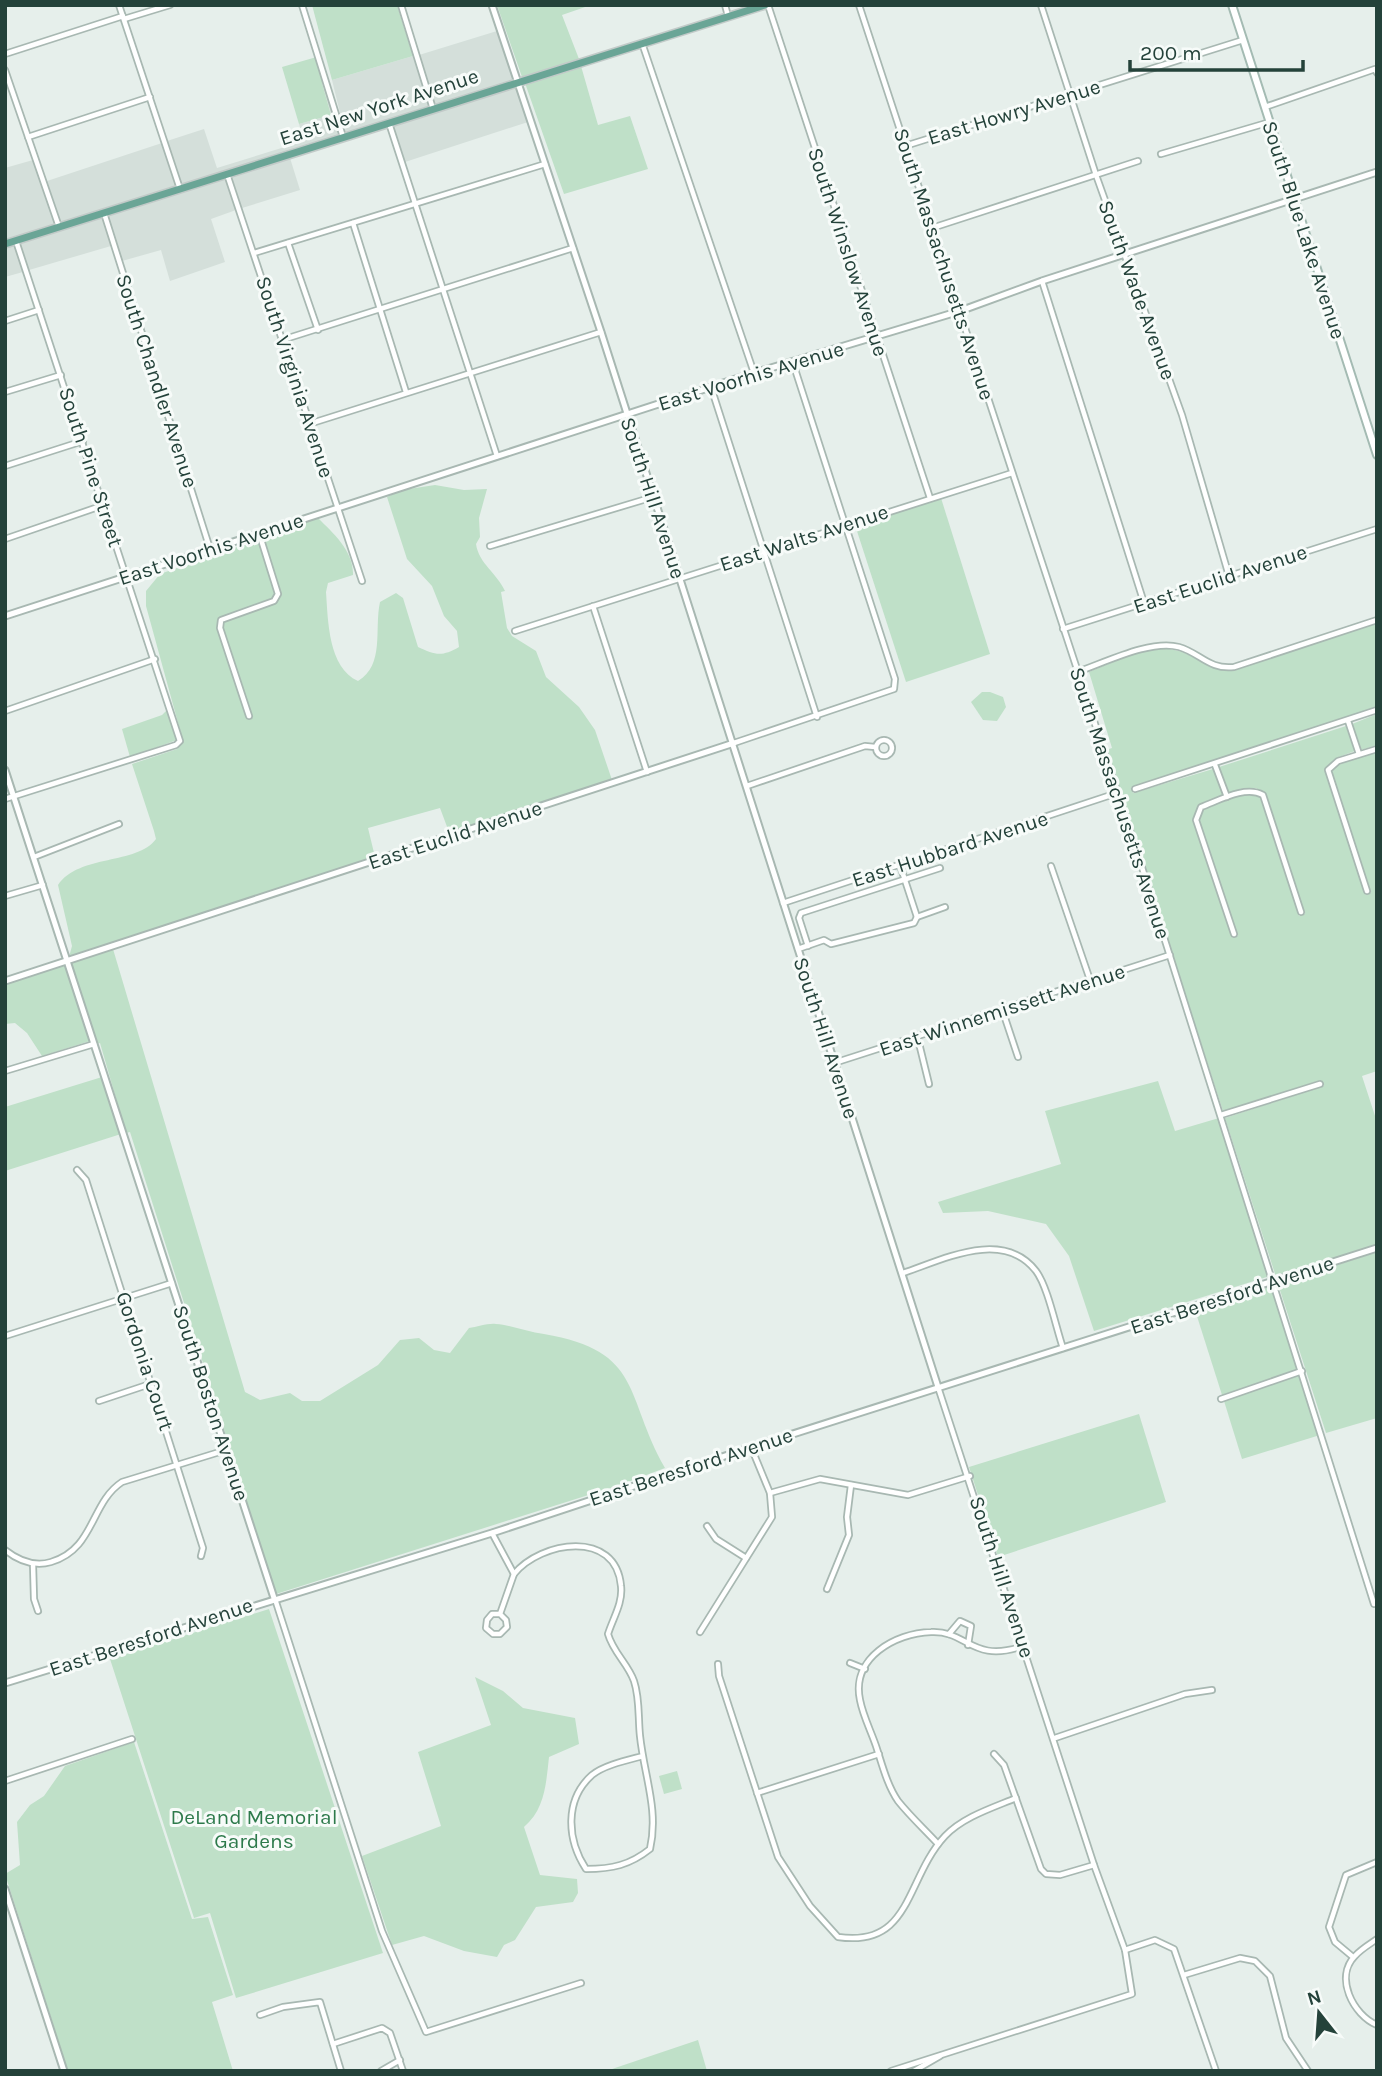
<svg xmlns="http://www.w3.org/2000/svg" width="1382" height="2076" font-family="Karla,sans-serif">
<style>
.built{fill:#d4dfda}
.green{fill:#bfe0c8}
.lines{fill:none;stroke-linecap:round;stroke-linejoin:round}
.minor-casing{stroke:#a8b8b2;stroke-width:8}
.tertiary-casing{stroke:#a8b8b2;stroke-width:9}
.secondary-casing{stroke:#a4bbb3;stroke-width:10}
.primary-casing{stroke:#c2cac8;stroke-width:10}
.minor{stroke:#fff;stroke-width:4.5}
.tertiary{stroke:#fff;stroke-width:5}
.secondary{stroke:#fff;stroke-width:6}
.primary{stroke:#6aa596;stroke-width:7}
.labels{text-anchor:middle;stroke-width:6;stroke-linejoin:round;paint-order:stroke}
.street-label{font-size:21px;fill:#24423a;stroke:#f7fbf9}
.park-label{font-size:21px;fill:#2d7a4b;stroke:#f7fbf9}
</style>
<rect width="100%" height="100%" fill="#e6efeb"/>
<g class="built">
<polygon points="497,31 514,80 434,105 419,55"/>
<polygon points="413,56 429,106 345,133 332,80"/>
<polygon points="327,82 340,135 182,185 167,141 204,129 217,168 304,141 299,124 331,115 322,83"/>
<polygon points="516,86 528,122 405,162 393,125"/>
<polygon points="345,140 290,158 300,190 242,208 231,176"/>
<polygon points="162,143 176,186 61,223 47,181"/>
<polygon points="33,160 55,225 5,241 5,168"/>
<polygon points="225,178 236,210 211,219 225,262 170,281 161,250 122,261 108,215"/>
<polygon points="102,217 111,246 29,270 20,243"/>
<polygon points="15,245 23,272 5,277 5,248"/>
</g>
<g class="green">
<polygon points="312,5 397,5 413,56 332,80"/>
<polygon points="497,5 591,5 562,15 579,59 522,77"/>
<polygon points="320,56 327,82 322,83 331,115 299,124 282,67"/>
<polygon points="581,66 598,125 630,116 648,169 564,194 525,83"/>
<path d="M435,485l29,5 23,-1 -8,29 1,19 -4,7c3,20 21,29 29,47l-4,1 6,36 5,8 24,15 10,26 33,30 16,23 17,50 -163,52 -9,-24 -72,20 7,29 -306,100 3,-11 -14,-61c21,-31 79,-20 98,-46l-2,-8 -22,-67 45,-15 6,-8 -37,-135v-15l14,-17 158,-56c15,15 36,33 35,57l-25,8 -2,9c2,28 2,76 32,89 27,-16 16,-52 22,-79l16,-9 7,5 15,49c17,8 24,10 41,0l-2,-16 -13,-15 -12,-30 -25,-27 -20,-62 15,-7z"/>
<polygon points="941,498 990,654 906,682 855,525"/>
<path d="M1377,623v84l-246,80 2,6 80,-24 10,26 -25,10 -5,16 40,117 5,-2 -39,-116 4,-10c15,-6 41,-21 57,-13l39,119 6,-2 -40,-120 -9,-6 -27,5 -10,-26 127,-41 9,25 -19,7 -11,13 41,124 5,-3 -40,-121 8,-7 38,-12v319l-15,5 15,46v123l-101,32 -51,-159 99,-32 -3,-6 -98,31 -117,-361 6,-2 -23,-76c24,-9 59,-28 85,-22 23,4 35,24 61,20z"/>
<polygon points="982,692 990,692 1003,697 1006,707 997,721 983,720 971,702"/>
<polygon points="168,709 177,740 130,757 122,729 162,715"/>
<polygon points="1377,714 1377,745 1361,750 1352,724"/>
<path d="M113,949l132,443 15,8 30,-7 12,8h18l58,-36 22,-25 19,-2 15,12 16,3 19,-25c8,-1 19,-5 27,-4 15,1 32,8 48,10 100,17 80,62 121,134l-45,17 -344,109 -146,-462 -4,1 -26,-90 -3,1 -26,-81z"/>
<polygon points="66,965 90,1041 42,1056 27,1033 15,1023 5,1024 5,985"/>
<polygon points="102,1077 121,1134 5,1171 5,1107"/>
<polygon points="1158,1081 1175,1131 1219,1118 1270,1276 1094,1331 1069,1256 1046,1224 988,1211 943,1213 938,1202 1061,1164 1045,1111"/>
<polygon points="1377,1252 1377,1418 1326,1433 1278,1284"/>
<polygon points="1273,1286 1299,1369 1222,1395 1195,1310"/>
<polygon points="1301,1375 1320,1435 1242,1459 1224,1401"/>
<polygon points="1139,1414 1166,1502 998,1557 969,1467"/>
<polygon points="269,1609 383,1953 236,1998 210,1913 194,1918 110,1659"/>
<path d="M475,1677l28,14 20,17 52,10 4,26 -30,13c-3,27 -4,52 -25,70l16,48 37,4 1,14 -5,9 -37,5 -21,33 -11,5 -7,12 -33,-6 -40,-15 -32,9 -30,-89 79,-30 -23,-74 73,-27z"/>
<polygon points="134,1742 192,1919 208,1917 233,1995 212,2002 233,2071 68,2071 5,1874 20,1865 17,1822 30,1805 44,1796 65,1766"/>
<polygon points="677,1771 682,1789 664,1794 659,1776"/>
<polygon points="698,2040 707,2071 607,2071 615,2068"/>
</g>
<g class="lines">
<defs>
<g id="minor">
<polyline points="119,5 180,189"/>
<polyline points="302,5 343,137"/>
<polyline points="401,5 433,109"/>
<polyline points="725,5 728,16"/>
<polyline points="768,5 930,498"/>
<polyline points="859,5 1140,861 1374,1604"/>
<polyline points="1041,5 1096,175 1182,415 1229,576"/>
<polyline points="124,19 170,5"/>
<polyline points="642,43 754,373"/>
<polyline points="5,54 123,16"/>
<polyline points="5,70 59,227"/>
<polyline points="1265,107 1375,69 1377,73"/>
<polyline points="389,123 497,456"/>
<polyline points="28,137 150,97"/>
<polyline points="905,146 1243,40"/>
<polyline points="1161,154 1270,122"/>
<polyline points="227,174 362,581"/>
<polyline points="104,213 210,549"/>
<polyline points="353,223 406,392"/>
<polyline points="932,228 1138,161"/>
<polyline points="288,243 318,330"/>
<polyline points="254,253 545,164"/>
<polyline points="1042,281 1144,603"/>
<polyline points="5,321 39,310"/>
<polyline points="282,340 573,248"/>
<polyline points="711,387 817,717"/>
<polyline points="5,392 61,375"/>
<polyline points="309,424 601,332"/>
<polyline points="5,466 83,441"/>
<polyline points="5,539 104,505"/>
<polyline points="490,546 653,497"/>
<polyline points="593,606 647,772"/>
<polyline points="1063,629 1377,529"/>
<polyline points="515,631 1012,473"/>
<path d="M1077,672c27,-9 74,-33 102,-25 21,6 30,23 55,20l143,-47"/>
<polyline points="5,711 155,659"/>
<polyline points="249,716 220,628 221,620 274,601 278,594 259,533"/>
<polyline points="1348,721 1359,754"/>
<circle cx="884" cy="748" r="8"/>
<polyline points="734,743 894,689 895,679 793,363"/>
<polyline points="1215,765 1227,797"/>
<polyline points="747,786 865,746 875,747"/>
<polyline points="1135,789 1377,710"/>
<polyline points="5,799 176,745 180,741 16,241"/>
<polyline points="34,857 119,824"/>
<polyline points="900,865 917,917"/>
<polyline points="1051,866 1090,980"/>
<polyline points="1367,891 1328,770 1338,761 1377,749"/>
<polyline points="5,896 43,885"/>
<polyline points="783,903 1117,793"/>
<path d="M1234,934l-38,-114 5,-13c17,-6 44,-22 62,-12l38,117"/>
<polyline points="808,946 799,918 801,913 940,868"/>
<polyline points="798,949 824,940 831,944 914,923 917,917 945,907"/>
<polyline points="1002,1009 1018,1057"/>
<polyline points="917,1035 929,1084"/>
<polyline points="834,1063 1170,955"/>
<polyline points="5,1071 94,1044"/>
<polyline points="1221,1115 1320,1084"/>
<polyline points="77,1170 86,1180 203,1548 201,1556"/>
<path d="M903,1273c39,-13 100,-45 133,-2 12,16 20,57 27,77"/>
<polyline points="5,1336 172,1283"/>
<polyline points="1221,1399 1302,1371"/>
<polyline points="99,1401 153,1383"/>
<polyline points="770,1493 820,1479 908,1495 970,1476"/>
<polyline points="707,1526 716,1539 746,1558"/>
<polyline points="492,1533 514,1574 500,1614 506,1620 507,1627 500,1634 493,1634 486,1628 487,1620 492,1614 500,1614"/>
<path d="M5,1550c14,11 29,17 46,12 44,-13 39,-59 71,-80l104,-32"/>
<polyline points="33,1564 34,1599 38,1611"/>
<path d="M514,1574c27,-33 102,-45 107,12 2,17 -8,32 -13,48 5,18 20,30 26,47 6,18 4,37 6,55 4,39 19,74 10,113 -20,16 -38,20 -64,20 -19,-29 -22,-69 6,-94 12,-10 36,-15 51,-19"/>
<polyline points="827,1589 849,1535 847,1517 851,1485"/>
<polyline points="275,1599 382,1931 426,2032 581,1983"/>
<polyline points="700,1632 772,1517 770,1493 751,1447"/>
<polyline points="949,1634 960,1621 971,1626 968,1645"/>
<polyline points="850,1663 865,1669"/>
<path d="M718,1664l1,12 59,181 32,49 28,31c74,11 67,-58 107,-101 18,-19 47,-28 71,-38"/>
<polyline points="1055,1738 1185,1694 1212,1690"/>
<polyline points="994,1754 1004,1765 1041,1869 1046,1874 1060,1875 1094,1865"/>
<polyline points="5,1781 132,1739"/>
<polyline points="757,1793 879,1754"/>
<path d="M938,1844c-13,-14 -28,-28 -40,-43 -11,-16 -16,-37 -22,-55 -5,-15 -13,-30 -16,-46 -9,-42 35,-67 71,-68 36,-2 41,32 92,14"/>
<path d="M1377,1939c-7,5 -16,10 -22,17 -21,21 -2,59 22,69"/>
<polyline points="1125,1950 1155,1940 1174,1949 1216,2071"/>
<polyline points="1353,1957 1335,1942 1329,1927 1346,1875 1377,1862"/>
<polyline points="1184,1975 1240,1958 1255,1961 1270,1976 1286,2038 1308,2071"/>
<polyline points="260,2015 283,2007 320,2002 341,2071"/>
<polyline points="333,2044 382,2028 390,2033 403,2071"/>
<polyline points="381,2071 400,2060"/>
<polyline points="891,2071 1132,1994 1125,1950 1094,1865 938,1387"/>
<polyline points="914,2071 940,2056"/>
</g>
<g id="tertiary">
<polyline points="492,5 601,332 938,1387"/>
<polyline points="5,616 754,373 960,311 1042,281 1377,172"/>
<polyline points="5,770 274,1598"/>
<polyline points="5,981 734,743"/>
<polyline points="5,1683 492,1533 755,1446 1377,1248"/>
<polyline points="5,1889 64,2071"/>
</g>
<polyline id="secondary" points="1232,5 1377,455"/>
<polyline id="primary" points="5,244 765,5"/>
</defs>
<use href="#minor" class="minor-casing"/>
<use href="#tertiary" class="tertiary-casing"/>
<use href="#secondary" class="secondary-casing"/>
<use href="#primary" class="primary-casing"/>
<use href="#minor" class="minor"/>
<use href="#tertiary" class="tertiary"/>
<use href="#secondary" class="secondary"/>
<use href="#primary" class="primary"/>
</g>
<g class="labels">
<g class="street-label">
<text transform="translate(379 107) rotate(-18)" y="7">East New York Avenue</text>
<text transform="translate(1014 112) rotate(-17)" y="7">East Howry Avenue</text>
<text transform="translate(1304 230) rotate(72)" y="7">South Blue Lake Avenue</text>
<text transform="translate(848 252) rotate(72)" y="7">South Winslow Avenue</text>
<text transform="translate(944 264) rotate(72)" y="7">South Massachusetts Avenue</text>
<text transform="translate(1137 290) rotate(70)" y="7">South Wade Avenue</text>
<text transform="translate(751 376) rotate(-17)" y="7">East Voorhis Avenue</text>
<text transform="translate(295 377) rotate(72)" y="7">South Virginia Avenue</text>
<text transform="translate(157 381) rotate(72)" y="7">South Chandler Avenue</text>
<text transform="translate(91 467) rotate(72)" y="7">South Pine Street</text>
<text transform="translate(653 498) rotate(72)" y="7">South Hill Avenue</text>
<text transform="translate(804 538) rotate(-18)" y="7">East Walts Avenue</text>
<text transform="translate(211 549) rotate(-18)" y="7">East Voorhis Avenue</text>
<text transform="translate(1220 579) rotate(-18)" y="7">East Euclid Avenue</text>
<text transform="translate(1120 803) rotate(72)" y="7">South Massachusetts Avenue</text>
<text transform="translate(455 835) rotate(-18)" y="7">East Euclid Avenue</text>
<text transform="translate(950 849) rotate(-18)" y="7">East Hubbard Avenue</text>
<text transform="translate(1002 1010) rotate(-18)" y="7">East Winnemissett Avenue</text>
<text transform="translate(826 1038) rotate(72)" y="7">South Hill Avenue</text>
<text transform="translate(1232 1295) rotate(-18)" y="7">East Beresford Avenue</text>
<text transform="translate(145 1361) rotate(72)" y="7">Gordonia Court</text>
<text transform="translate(211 1403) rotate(72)" y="7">South Boston Avenue</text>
<text transform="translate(691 1467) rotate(-18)" y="7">East Beresford Avenue</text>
<text transform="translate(1002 1577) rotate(72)" y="7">South Hill Avenue</text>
<text transform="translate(151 1637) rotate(-18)" y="7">East Beresford Avenue</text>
</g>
<g class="park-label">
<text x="254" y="1824">DeLand Memorial<tspan x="254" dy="24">Gardens</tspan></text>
</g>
</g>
<rect width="1382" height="2076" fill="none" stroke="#24423a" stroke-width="14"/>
<g transform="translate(1319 2013) rotate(343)" stroke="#f7fbf9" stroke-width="5" paint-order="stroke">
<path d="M0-5L12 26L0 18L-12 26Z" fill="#24423a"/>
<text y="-10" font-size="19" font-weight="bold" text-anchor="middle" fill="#24423a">N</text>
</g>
<path d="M1130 60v10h173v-10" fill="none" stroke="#24423a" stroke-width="3.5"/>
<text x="1140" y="60" font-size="21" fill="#24423a" stroke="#f7fbf9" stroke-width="5" paint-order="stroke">200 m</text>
</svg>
